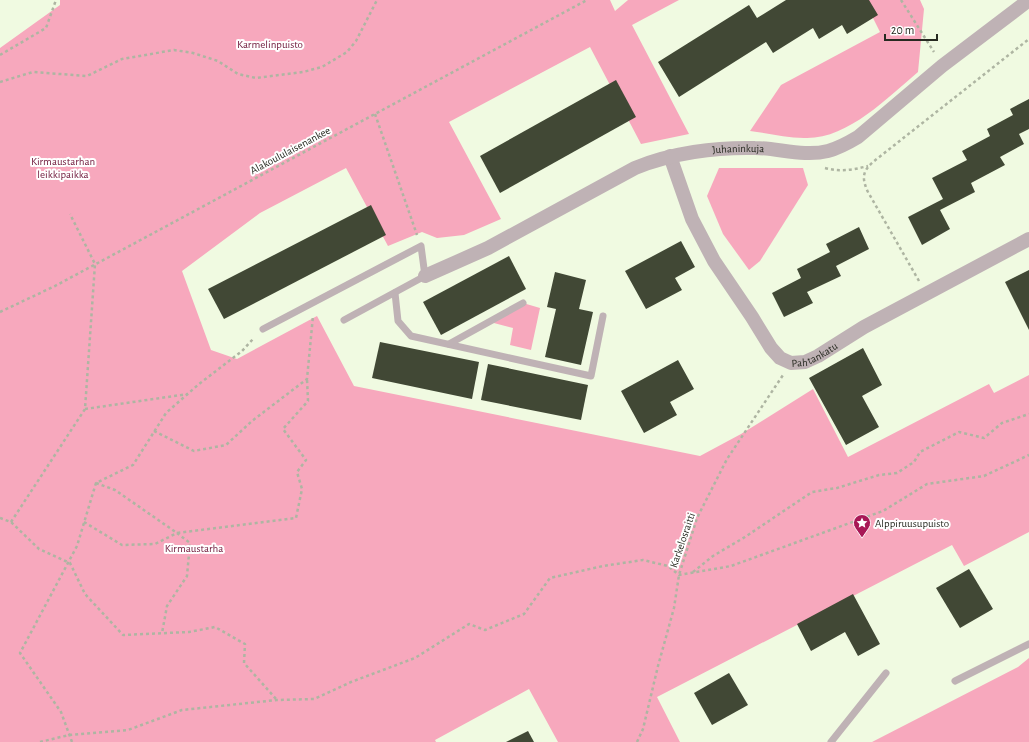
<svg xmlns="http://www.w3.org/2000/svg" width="1029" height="742" font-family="'Alegreya Sans',sans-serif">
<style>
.green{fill:#f7a8bd}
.building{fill:#414835}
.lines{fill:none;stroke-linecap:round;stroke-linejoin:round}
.path{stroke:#aeb5a2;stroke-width:2.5;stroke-dasharray:3 3;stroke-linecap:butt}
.service{stroke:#bfb2b5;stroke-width:7}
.minor{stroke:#bfb2b5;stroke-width:14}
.labels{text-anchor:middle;stroke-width:4;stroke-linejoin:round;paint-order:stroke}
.park-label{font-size:11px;fill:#6e1639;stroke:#fff}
.street-label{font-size:11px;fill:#272a21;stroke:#fff}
.poi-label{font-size:11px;fill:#272a21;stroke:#fff;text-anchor:start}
</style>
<rect width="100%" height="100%" fill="#f0fae1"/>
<g class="green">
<polygon points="60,0 610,0 615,11 628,0 679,0 632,25 689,134 641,144 590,47 449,122 501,219 464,235 437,238 422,232 388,246 346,168 260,213 182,271 211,350 237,359 317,316 354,386 700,456 741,434 813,389 848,457 989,384 994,393 1029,375 1029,532 964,566 952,545 657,697 680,742 558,742 529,689 435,740 436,742 0,742 0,48 60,5"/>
<path d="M864,0h56l4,9 -6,63c-31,26 -71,68 -114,66 -18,0 -36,-5 -54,-7l31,-46 99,-53z"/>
<polygon points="719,168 803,168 808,185 760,261 749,270 723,234 707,196"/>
<polygon points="523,303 540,308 531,350 510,345 513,328 490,322"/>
<polygon points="1029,658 1029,742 872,742 1018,667"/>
</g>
<g class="building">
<polygon points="786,0 869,0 878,15 847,34 842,25 819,39 813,28 773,53 766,42 679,97 658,62 749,5 757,18"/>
<polygon points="616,80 636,117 500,193 480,156"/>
<polygon points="1029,99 1029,129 1019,134 1024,144 1000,157 1005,165 971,183 975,192 940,210 950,229 922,245 908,217 943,199 932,178 967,160 962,151 990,136 987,129 1013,115 1010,109"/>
<polygon points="371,205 386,235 224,319 208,289"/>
<polygon points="859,227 869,249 836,266 841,276 807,292 813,303 784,317 772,293 801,278 797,269 830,252 826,244"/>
<polygon points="681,241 695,267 675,278 682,290 646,309 625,271"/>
<polygon points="509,256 526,289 441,335 423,302"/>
<polygon points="1029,270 1029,330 1005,282"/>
<polygon points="555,272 586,280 579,309 593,312 581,365 545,357 556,309 547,307"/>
<polygon points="380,342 479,362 472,399 372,378"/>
<polygon points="863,348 882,385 862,396 879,427 846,445 809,378"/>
<polygon points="678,360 694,389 670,402 677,415 644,433 621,391"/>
<polygon points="488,364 588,385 581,420 481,400"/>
<polygon points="969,569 993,609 960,628 936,588"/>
<polygon points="853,594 880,644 858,656 845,632 811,651 797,624"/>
<polygon points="729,673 748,705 712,725 694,693"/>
<polygon points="528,731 534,742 506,742"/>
</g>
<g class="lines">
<g class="path">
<polyline points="901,0 934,52"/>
<polyline points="0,55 46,28 56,0"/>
<polyline points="0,82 33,72 87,76 122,59 174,50 193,53 218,61 238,74 256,78 303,72 322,67 347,52 356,41 377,0"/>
<polyline points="375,114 417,235"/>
<path d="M825,168c15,4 28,2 43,-2"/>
<path d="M919,281l-51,-89c-8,-17 -4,-23 10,-34l151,-119"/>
<polyline points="0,312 55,286 587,0"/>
<polyline points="85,409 188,394"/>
<polyline points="154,431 194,451 226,445 252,421 307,379 313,316"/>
<polyline points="96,483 115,490 177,533 296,518 302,489 297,472 306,460 283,429 308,401 307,379"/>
<polyline points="0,518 11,522 39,549 70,563 85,594 123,635 189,632 215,627 245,644 244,663 277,700"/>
<polyline points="11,522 85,409 95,264 70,214"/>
<polyline points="84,522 122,545 155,544 177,533 190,543 187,576 167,606 162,633"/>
<polyline points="693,572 713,556 745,537 812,492 837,488 879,475 897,473 914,462 920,452 959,432 984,438 1002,423 1029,414"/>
<polyline points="40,742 69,735 128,730 182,710 277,700 314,699 351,682 415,658 469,624 485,630 524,614 550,578 603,566 643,560 668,566 679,575 731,566 883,511 927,484 984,476 1029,455"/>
<polyline points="72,742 61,712 20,653 77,546 96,483 133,465 166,413 199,384 242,351 254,338"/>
<polyline points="637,742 643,729 658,666 674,608 679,575 697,518 727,459 783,375"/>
</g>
<g class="service">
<polyline points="395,293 398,321 411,336 591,376 603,316"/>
<polyline points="263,329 421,246 425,276 344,320"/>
<polyline points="449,344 523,303"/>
<polyline points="955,681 1029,644"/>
<polyline points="831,742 886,673"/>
</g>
<g class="minor">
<path id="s1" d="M670,156l22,63 22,42 38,56 19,31 9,10 11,5 14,-1 13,-6 46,-29 165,-88"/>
<path id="s2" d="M425,276l63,-28 147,-80c36,-15 81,-21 120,-20 23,0 49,9 73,3 11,-3 20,-8 30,-14l84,-71 87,-66"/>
</g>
</g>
<defs>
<symbol id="sight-pin" viewBox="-11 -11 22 30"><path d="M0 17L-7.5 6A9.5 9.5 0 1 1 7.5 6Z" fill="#a81856" stroke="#fff"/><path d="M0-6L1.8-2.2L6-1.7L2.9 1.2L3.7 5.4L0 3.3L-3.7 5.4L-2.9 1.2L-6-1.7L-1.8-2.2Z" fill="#fff"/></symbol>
</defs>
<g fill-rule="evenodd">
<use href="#sight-pin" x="852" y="513" width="20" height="27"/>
</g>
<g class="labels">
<g class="park-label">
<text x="270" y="48">Karmelinpuisto</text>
<text x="63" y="165">Kirmaustarhan<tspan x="63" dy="13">leikkipaikka</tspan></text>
<text x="194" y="552">Kirmaustarha</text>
</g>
<g class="street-label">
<text transform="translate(290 150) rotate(-28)" y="4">Alakoululaisenankee</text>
<text dy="4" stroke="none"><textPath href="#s2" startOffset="342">Juhaninkuja</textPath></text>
<text dy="4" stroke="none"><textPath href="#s1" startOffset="269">Pahtankatu</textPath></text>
<text transform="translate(682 540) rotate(-71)" y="4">Karkelosraitti</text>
</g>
<g class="poi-label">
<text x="875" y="527">Alppiruusupuisto</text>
</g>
</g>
<path d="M885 34v6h52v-6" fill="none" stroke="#272a21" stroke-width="2"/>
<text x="891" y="34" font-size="12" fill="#272a21" stroke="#ffffff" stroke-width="3" paint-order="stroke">20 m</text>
</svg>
